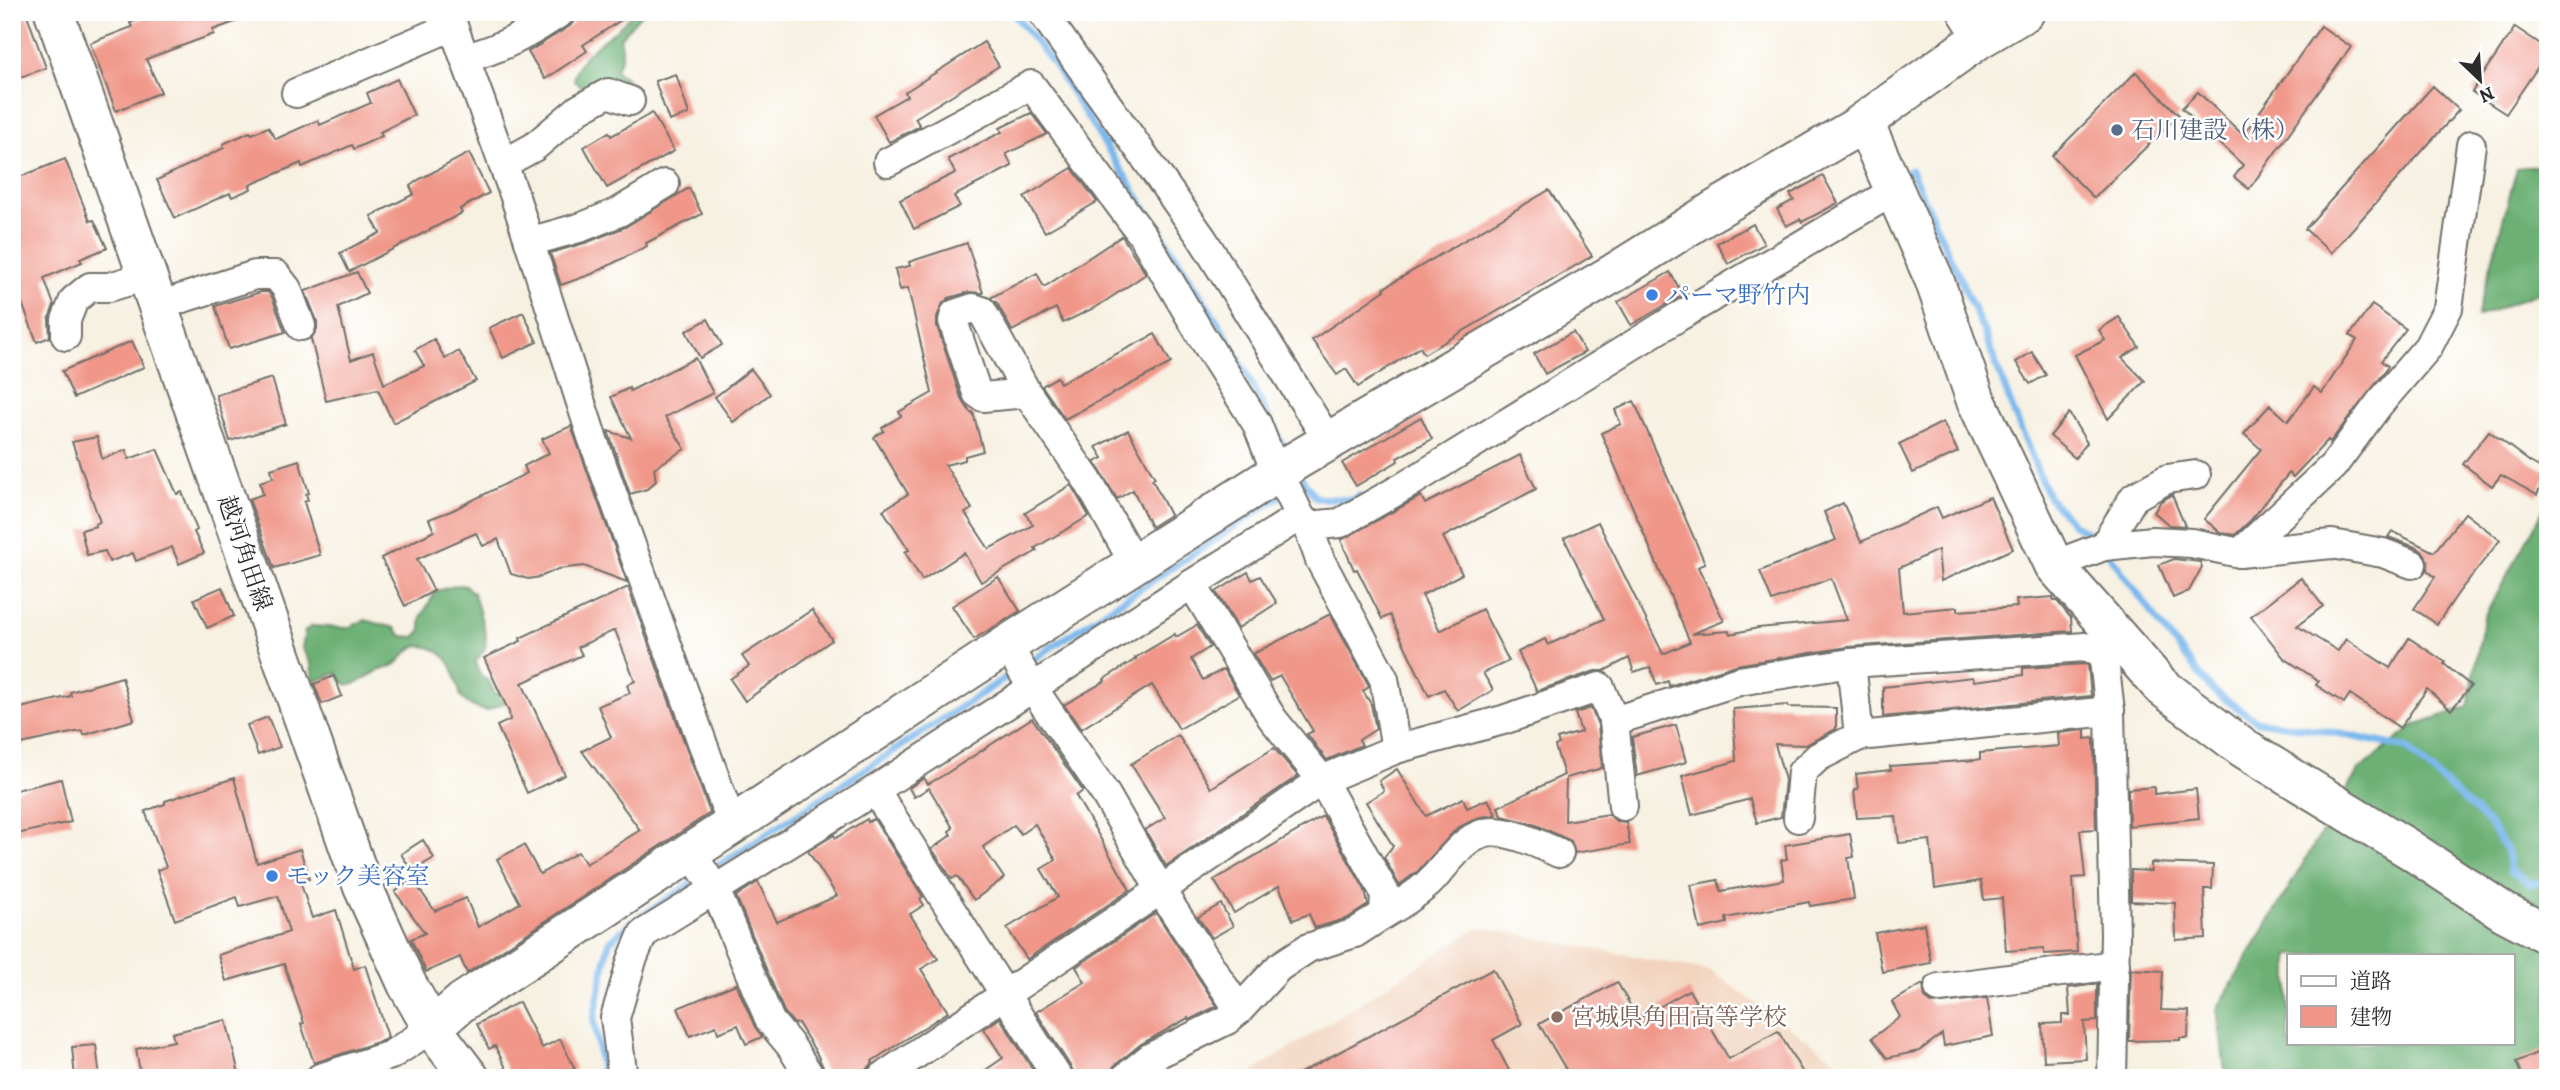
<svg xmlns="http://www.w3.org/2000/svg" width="2560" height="1090" font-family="Alegreya,'Noto Serif JP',serif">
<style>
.built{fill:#f2d4be}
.forest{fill:#6cb075;stroke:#4c6e50;stroke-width:2;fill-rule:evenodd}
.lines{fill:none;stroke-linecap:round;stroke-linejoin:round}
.stream{stroke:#7ab8ed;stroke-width:7}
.building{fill:#f09789}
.street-casing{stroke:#72706b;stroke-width:32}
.secondary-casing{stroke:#72706b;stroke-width:42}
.street{stroke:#fff;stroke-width:28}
.secondary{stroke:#fff;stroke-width:38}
.service-dot{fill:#5c6f8a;stroke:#fff;stroke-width:2.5}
.shop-dot{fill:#3f7fe0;stroke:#fff;stroke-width:2.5}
.education-dot{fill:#8d6e63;stroke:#fff;stroke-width:2.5}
.labels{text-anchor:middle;stroke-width:5;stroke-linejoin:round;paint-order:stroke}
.service-label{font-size:24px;fill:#4e5e75;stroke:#fff;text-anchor:start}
.shop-label{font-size:24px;fill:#366cbe;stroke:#fff;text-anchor:start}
.street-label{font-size:24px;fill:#2b2b2b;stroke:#fff}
.education-label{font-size:24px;fill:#785e54;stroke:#fff;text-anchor:start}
</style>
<rect width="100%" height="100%" fill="#fff"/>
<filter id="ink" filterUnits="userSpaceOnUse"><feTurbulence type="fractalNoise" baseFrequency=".0143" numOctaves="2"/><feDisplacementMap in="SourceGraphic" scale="14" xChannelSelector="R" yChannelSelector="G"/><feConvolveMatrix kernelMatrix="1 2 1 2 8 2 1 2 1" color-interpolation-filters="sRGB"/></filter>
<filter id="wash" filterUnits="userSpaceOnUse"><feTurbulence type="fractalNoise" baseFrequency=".00686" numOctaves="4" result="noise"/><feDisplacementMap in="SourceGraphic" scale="28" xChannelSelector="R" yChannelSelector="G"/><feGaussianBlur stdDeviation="1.57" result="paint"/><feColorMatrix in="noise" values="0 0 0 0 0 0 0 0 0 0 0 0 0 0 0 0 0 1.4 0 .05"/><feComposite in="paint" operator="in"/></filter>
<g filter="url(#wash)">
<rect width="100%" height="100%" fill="#f7f1e2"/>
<polygon class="built" points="1479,927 1711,971 1840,1063 1844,1078 1243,1078"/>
<g class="forest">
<path d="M633,12h10l-23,26c4,13 2,21 -5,32l14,11 1,7h-46l-10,-7c-1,-29 45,-46 59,-69z"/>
<polygon points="2548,165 2548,274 2542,291 2477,317 2517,168"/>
<path d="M2548,502v576h-322l-9,-69 141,-238 57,-46 53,-18 16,-90zM2289,955h224v88h-224z"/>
<path d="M458,585l8,1 8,8 12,41 -1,14 -9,12c1,10 4,16 13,20l6,13 11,-4 4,10 -24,11c-10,-3 -18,-5 -24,-13 -3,-5 -3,-10 -5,-15 -4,-19 -14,-35 -35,-37 -12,-2 -18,12 -26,18 -5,4 -14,5 -20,8 -16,8 -29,24 -39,1l-21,8 -3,-2 -2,-15 -9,-16 3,-17 7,-5 35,2 18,-8 30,8 7,8 13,1 6,-6v-14l15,-26z"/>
</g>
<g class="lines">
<g class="stream">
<polyline points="1012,12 1053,63 1226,335 1287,453"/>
<polyline points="1899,176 1911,170 1984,332 2014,413 2048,496 2074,525 2094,536 2100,542"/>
<polyline points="1298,473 1316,498 1353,500 1359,496"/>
<polyline points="2109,554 2167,634 2213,691 2257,721 2326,731 2407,748 2489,824 2507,851 2510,871 2531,884 2548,881"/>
<polyline points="1026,664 1282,495"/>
<polyline points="710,871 1016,671"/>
<polyline points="603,1078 594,1020 609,942 627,926 700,878"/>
</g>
</g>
<g id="blocks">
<g class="building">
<polygon points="12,12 26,12 46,68 12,80"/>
<polygon points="158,12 256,14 213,30 214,34 146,59 161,92 116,111 90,43 132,27 130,23"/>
<polygon points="577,12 633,12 583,45 587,51 545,79 528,52 570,26 575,20"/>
<polygon points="2321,26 2351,47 2249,189 2234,177 2243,165 2182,108 2198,92 2243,135"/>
<polygon points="2515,27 2548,49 2548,52 2506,114 2472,92"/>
<polygon points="984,42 999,66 915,118 920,126 889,142 874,115 907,96 905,92"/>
<polygon points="2136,72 2179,115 2094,198 2052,156"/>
<polygon points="676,74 689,114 669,121 655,81"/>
<polygon points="397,79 414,115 380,132 382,136 354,149 352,145 302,167 301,163 250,185 251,189 232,197 230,193 175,218 157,180 224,148 223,144 250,132 252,134 268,127 276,139 318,120 320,125 371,103 367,93"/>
<polygon points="2433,86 2459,110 2331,253 2305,229"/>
<polygon points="652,113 674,151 607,188 584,147 609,132 611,136"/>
<polygon points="1031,113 1047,134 1006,154 1012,166 954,196 960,206 914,229 900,200 955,173 948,159 1002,132 1000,128"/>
<polygon points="469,153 489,193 460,209 462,213 349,272 340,253 380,233 371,216 414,194 410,186 418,180"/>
<polygon points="65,159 90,221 94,220 107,248 80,259 82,262 44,278 54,305 49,319 50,337 37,342 17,290 12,292 12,180"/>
<polygon points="1072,168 1097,202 1045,232 1024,197"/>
<polygon points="1823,176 1838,203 1802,222 1800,219 1786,226 1777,209 1794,200 1790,194"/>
<polygon points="689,188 702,214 646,243 647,246 592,274 561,285 550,253 588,242 625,227"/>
<polygon points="1549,190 1592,256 1424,354 1420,347 1358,387 1346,369 1337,375 1312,340 1385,290 1384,288"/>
<polygon points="1753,224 1764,244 1728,264 1717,243"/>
<polygon points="1122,236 1146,274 1098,306 1063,323 1056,308 1012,331 997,303 990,298 1037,273 1044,287"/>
<polygon points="967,243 983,293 969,292 949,298 943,303 937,317 937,326 961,398 971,413 973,412 983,451 965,456 965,460 945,465 972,509 965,513 989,549 1033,525 1025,513 1071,485 1089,516 1035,548 1037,551 981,582 964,553 922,580 905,552 909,550 883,510 908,494 874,437 884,431 882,428 901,416 899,412 932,393 908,288 900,290 895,269 910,266 909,262"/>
<polygon points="357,272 367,293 338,307 351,360 373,352 384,384 424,366 415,350 434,339 445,359 459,351 476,381 393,423 378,389 326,401 311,339 317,329 317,321 305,291"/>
<polygon points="1670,272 1683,295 1631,325 1618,302"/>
<polygon points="261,292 268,292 272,297 285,332 229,349 215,306"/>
<polygon points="2372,305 2406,329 2381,361 2388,366 2384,373 2330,442 2328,440 2293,477 2289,473 2251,520 2235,535 2220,532 2204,519 2261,449 2244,434 2270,405 2288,421 2314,387 2322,393 2357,340 2350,335"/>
<polygon points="523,312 537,342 503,358 489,328"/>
<polygon points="2119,317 2139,347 2122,358 2145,381 2108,419 2075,355 2105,340 2099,330"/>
<polygon points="708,319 722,345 700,358 686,331"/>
<polygon points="1573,332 1585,352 1545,374 1534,354"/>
<polygon points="1155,334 1171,363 1065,419 1042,386 1057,377 1060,383"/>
<polygon points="132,341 144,367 74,398 62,371"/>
<polygon points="2032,352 2046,375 2030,384 2016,362"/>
<polygon points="695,358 713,393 665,417 685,449 654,468 656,481 647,489 630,494 608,431 631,438 611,397 629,388 630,391"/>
<polygon points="751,369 770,394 733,422 715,397"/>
<polygon points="272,378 286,424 230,441 216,395"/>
<polygon points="1634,401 1705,563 1698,567 1724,621 1691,634 1729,631 1730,634 1758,628 1847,620 1831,578 1772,601 1760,571 1836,540 1824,512 1843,503 1861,542 1937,507 1942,518 1990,497 2013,549 1941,581 1938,550 1899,568 1903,612 1958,607 1958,611 2017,607 2016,600 2053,597 2054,601 2057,601 2071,618 2072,631 1848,647 1736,665 1669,686 1668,681 1657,685 1650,667 1634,672 1629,658 1604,671 1595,671 1537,691 1518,652 1545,639 1548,645 1604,619 1564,538 1598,522 1663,654 1690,642 1601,433 1621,424 1615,410"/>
<polygon points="2069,413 2087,443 2075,458 2050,436"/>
<polygon points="1421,417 1432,439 1397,458 1398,461 1356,486 1342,463"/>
<polygon points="1943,422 1958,452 1913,473 1899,444"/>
<polygon points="571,426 627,582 584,566 558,569 540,577 528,579 511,574 498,539 483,546 476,533 417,559 434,591 405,606 381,558 434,531 429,519 451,511 527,473 524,466 549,453 542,439"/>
<polygon points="1128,430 1155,478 1152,479 1170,515 1151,527 1133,490 1117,499 1095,462 1103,458 1096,447"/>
<polygon points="2489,431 2530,462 2548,472 2537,495 2501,475 2492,486 2463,464"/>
<polygon points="97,437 102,459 126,450 129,459 157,449 177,494 182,492 197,530 194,532 204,553 179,564 172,547 136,561 133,553 109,562 105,551 87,555 81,530 96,526 95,524 100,522 72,442"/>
<polygon points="1520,455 1536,489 1443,537 1462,574 1422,595 1440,631 1482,609 1509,661 1483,673 1493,690 1458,711 1444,689 1429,696 1390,615 1382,619 1357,569 1354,570 1341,540 1421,496 1425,504"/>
<polygon points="299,460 309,493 306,494 308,500 304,502 320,555 274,568 249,499 263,494 260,482 273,478 271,469"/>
<polygon points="2172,495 2185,526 2169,525 2154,512 2161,501"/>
<polygon points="2465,513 2500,540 2459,592 2437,624 2414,609 2435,577 2427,570 2428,562 2425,554 2418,548 2388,537 2392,531 2434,552"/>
<polygon points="2174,559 2200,562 2202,567 2189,591 2173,598 2159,565"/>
<polygon points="1248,572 1252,580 1260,576 1277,603 1238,628 1216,592"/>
<polygon points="998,577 1020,611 974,639 952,606"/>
<polygon points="2301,578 2323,606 2297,626 2338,651 2346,639 2390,668 2409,638 2445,662 2444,664 2471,686 2451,710 2427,689 2400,728 2350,694 2344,703 2316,685 2319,681 2284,658 2251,616"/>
<polygon points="222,587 234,616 207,628 194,599"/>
<polygon points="628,587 710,813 467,973 460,957 426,972 411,939 425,933 395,892 412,879 435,911 466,898 478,927 520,903 497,859 524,845 540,874 578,852 586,864 640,830 582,751 611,737 598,706 630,693 627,685 635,681 615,630 578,647 582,655 522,683 565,775 527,793 497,726 510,720 509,712 484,658 521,641 520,638"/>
<polygon points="812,610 832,640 745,701 730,679 749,666 742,656"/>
<polygon points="1330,614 1368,684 1369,687 1363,691 1371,704 1376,729 1359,740 1362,745 1327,760 1307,734 1313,731 1280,676 1270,681 1253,654"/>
<polygon points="1197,625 1210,647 1191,659 1203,680 1224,669 1239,695 1179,729 1152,685 1081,729 1064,705 1105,681 1104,679 1136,659 1135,658 1175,634 1176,637"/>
<polygon points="2084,664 2088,665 2091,696 1883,717 1883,687 1973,677 1974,681 2023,675 2023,668"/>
<polygon points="334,676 342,696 322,704 314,684"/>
<polygon points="122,677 134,720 84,735 83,731 76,732 12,746 12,710 71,696 70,692"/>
<polygon points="1788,705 1788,707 1836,708 1836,729 1806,745 1775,744 1785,780 1781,817 1757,823 1750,799 1692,815 1682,776 1736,761 1733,709"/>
<polygon points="1591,708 1598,725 1602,768 1566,778 1565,821 1609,814 1616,821 1626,822 1630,844 1575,853 1571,841 1534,824 1502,816 1498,807 1564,775 1555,746 1559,744 1557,739 1581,732 1575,713"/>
<polygon points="268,717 280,747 258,755 247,725"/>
<polygon points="1032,718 1083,791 1076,796 1130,890 1027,959 1007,928 1058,897 1041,869 1056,860 1035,824 1021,834 1014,825 983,847 1004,878 974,900 957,876 952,879 932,849 951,835 949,831 953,828 929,788 914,797 909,788 924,778 928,784 944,775"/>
<polygon points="1676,725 1686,762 1637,776 1632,737"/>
<polygon points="2085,730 2085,739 2094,738 2096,829 2080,830 2085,877 2073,878 2077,952 2044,954 2044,948 2006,951 2002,898 1984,900 1981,881 1935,888 1930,840 1899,843 1896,816 1857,818 1854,790 1858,789 1856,774 1891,770 1890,766 1976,760 1980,759 1980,753 2059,746 2058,733"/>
<polygon points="1178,735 1211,788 1274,748 1298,776 1166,866 1145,830 1165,818 1131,764"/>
<polygon points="1397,769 1426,816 1463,798 1467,808 1488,799 1496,815 1480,817 1457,828 1418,871 1399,885 1384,857 1393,846 1366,802 1384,791 1379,781"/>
<polygon points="234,778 257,863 300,849 309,879 300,881 312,918 336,910 354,969 365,965 388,1037 384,1040 314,1063 301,1024 304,1023 284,964 226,981 218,955 289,932 278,896 240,907 237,897 175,920 157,870 166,867 145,811 165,804 165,801"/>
<polygon points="61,779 71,822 12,835 12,791"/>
<polygon points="2154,787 2154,794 2196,789 2199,818 2129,826 2128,789"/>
<polygon points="1323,816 1365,890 1368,905 1348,918 1315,928 1309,914 1293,920 1279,886 1234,913 1214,880"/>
<polygon points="867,819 868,822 874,819 923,897 920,899 924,905 910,914 938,959 921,969 948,1012 872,1061 873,1063 868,1068 853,1078 828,1078 817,1054 798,1023 794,1024 784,1012 736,896 758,882 777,922 837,896 808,851 834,835 836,838"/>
<polygon points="1850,834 1854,857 1848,858 1854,899 1810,906 1809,902 1726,918 1727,923 1700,929 1691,885 1718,880 1721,891 1784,880 1781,860 1787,859 1785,845"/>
<polygon points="423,840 434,858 412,871 401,854"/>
<polygon points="2151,863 2213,865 2212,889 2204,889 2206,938 2176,940 2175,903 2131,901 2131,870 2151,871"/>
<polygon points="1221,904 1233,926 1212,938 1198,917"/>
<polygon points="1156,913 1217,1006 1189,1020 1188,1018 1141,1044 1114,1066 1109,1078 1075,1078 1072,1069 1036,1012 1085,982 1076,967"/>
<polygon points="1924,924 1931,963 1882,972 1875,933"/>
<polygon points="1493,969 1522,1024 1493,1040 1513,1078 1291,1078"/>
<polygon points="2131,969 2163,971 2161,1010 2189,1011 2188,1038 2180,1038 2180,1040 2129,1041"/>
<polygon points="1617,982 1638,1019 1689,990 1729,1059 1778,1031 1806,1078 1571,1078 1539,1024"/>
<polygon points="736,984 755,1027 762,1037 746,1044 738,1025 718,1033 716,1026 690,1036 678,1008"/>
<polygon points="1923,984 1925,998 1933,1004 1987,998 1993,1036 1944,1046 1942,1034 1919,1051 1887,1058 1872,1038 1900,1017 1892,1002"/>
<polygon points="2097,984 2097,1021 2084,1022 2086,1059 2044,1061 2042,1024 2062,1023 2062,1015 2070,1015 2068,988"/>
<polygon points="519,1002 542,1048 560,1039 575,1069 557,1078 511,1078 495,1046 489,1049 477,1024"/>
<polygon points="1000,1018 1038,1078 974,1078 1003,1058 984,1029"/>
<polygon points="226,1020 240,1078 141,1078 136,1049 174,1041 172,1033"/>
<polygon points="96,1045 100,1078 75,1078 72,1047"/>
<polygon points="2548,1048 2548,1078 2523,1078 2516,1062"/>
</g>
</g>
</g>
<g filter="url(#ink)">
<use href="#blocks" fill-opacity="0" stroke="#72706b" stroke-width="2"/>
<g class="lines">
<defs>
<g id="street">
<polyline points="448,12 514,194 592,437 732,825"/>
<polyline points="1042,12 1202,238 1329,442"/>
<polyline points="1962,12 1979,39"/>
<path d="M465,58c36,-9 65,-25 96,-46"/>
<polyline points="296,93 453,26"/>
<polyline points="888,162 1031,85 1143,236 1201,335 1257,424 1277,475"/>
<polyline points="503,164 534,147 579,109 608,93 630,101"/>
<polyline points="529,242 582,227 619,212 665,184"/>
<polyline points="158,306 255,275 276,275 287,289 301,326"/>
<polyline points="66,336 66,320 74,300 90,287 109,287 147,276"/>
<polyline points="1027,393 983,397 977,393 953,321 955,314 973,308 982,311 1027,393 1088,481 1135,565"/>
<polyline points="1272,476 1288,491 1300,516 1308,526 1340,523 1405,486 1678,317 1894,191"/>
<polyline points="1308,526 1320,560 1384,679 1396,749"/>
<polyline points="2104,546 2153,541 2192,543 2240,553 2333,466 2379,404 2428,347 2448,308 2471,145"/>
<polyline points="2240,553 2332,544 2383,553 2412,564"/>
<polyline points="2054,565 2104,546 2134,497 2167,479 2196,475"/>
<polyline points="2111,637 2103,652 2110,711 2115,936 2112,1078"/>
<polyline points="1007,645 1032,687 1106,795 1161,891 1239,1010"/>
<polyline points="1851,663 1859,736 2110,711"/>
<polyline points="1614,721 1623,806"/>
<polyline points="875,790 1058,1078"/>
<polyline points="1798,818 1802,772 1818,757 1859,736"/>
<polyline points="690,851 715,889 770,1021 790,1045 811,1078"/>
<path d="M1384,914c16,-9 31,-19 45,-31 19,-19 37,-53 67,-51 21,1 44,13 63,21"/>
<polyline points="1939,988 2115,965"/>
<polyline points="320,1078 391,1055 432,1028"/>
<polyline points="623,1078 615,1018 632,960 643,934 875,790 1192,584 1300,516"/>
<path d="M881,1078c147,-100 295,-197 441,-298l-50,-62 -80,-134"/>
<polyline points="1125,1078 1151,1057 1227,1020 1239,1010 1279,967 1308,948 1355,933 1384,914 1385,893 1322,780 1396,749 1503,720 1600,687 1614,721 1739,681 1851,663 2085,647 2103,652"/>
</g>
<g id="secondary">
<polyline points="54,12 363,887 407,984 432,1028 470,1078"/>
<polyline points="1864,122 1934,279 1975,398 2054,565 2161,686 2243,748 2409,849 2504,912 2548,935"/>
<polyline points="432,1028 462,1002 1007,645 1272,476 1277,475 1292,463 1614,273 1713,211 1855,128 1979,39 2025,12"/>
</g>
</defs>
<use href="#street" class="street-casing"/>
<use href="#secondary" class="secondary-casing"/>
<use href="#street" class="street"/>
<use href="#secondary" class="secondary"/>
</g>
</g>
<circle class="service-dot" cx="2117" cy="130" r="7"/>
<g class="shop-dot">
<circle cx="1652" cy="295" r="7"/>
<circle cx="272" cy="876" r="7"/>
</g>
<circle class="education-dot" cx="1557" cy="1017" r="7"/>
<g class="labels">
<g class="service-label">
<text x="2131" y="138">石川建設（株）</text>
</g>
<g class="shop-label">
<text x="1666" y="303">パーマ野竹内</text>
<text x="286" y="884">モック美容室</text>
</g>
<g class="street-label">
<text transform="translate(245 553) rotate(71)" y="8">越河角田線</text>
</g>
<g class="education-label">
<text x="1571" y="1025">宮城県角田高等学校</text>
</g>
</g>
<rect width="2560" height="1090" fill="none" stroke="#fff" stroke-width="42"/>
<rect x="2287" y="954" width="228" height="91" fill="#ffffff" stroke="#aaaaaa" stroke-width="2"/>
<rect x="2301" y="976" width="35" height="10" fill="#ffffff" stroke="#aaaaaa" stroke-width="2"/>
<text x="2350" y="988" font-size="21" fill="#2b2b2b">道路</text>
<rect x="2301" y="1006" width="35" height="21" fill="#f09789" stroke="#aaaaaa" stroke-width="2"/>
<text x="2350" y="1024" font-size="21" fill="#2b2b2b">建物</text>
<g transform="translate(2480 80) rotate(155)" stroke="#ffffff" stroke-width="5" paint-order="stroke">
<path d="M0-5L12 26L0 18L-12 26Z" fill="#2b2b2b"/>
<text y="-10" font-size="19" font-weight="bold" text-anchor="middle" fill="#2b2b2b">N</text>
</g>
</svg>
